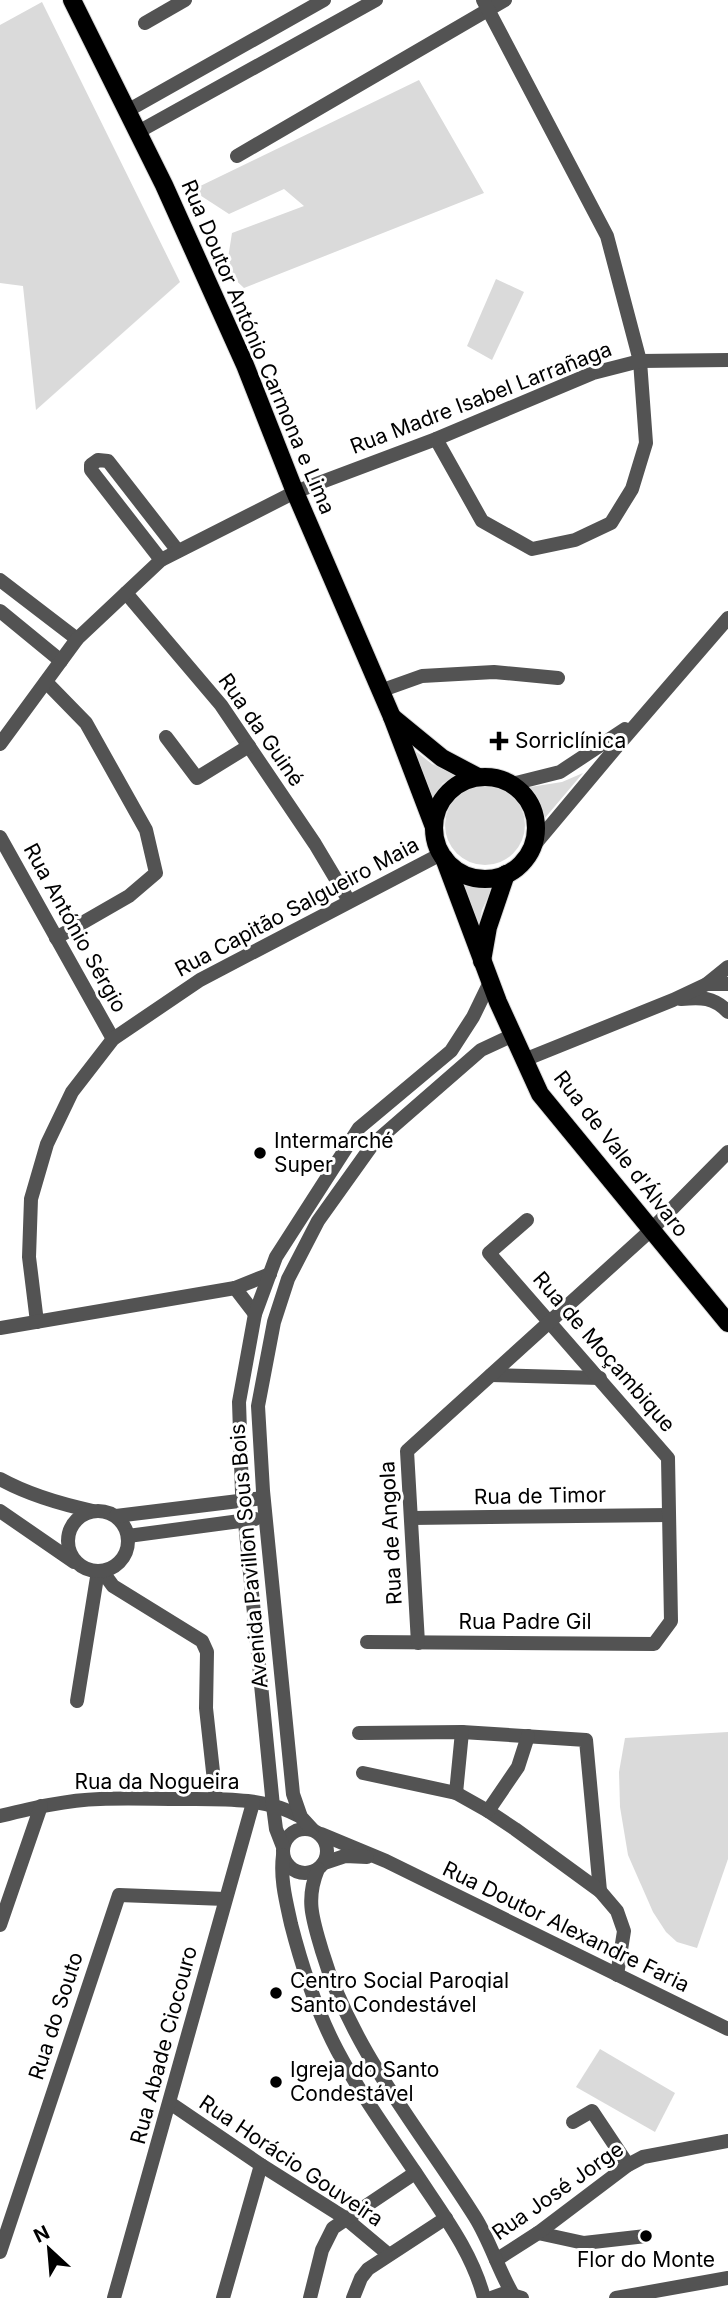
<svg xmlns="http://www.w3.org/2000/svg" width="728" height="2298" font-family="Inter,sans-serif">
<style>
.green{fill:#dadada}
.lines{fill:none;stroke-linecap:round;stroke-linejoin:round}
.primary-casing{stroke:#dbdbdb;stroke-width:20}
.minor{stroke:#535353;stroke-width:14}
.tertiary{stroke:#535353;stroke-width:14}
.primary{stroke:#000;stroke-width:18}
.poi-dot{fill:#000;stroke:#fff;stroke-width:2.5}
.labels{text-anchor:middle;stroke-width:6;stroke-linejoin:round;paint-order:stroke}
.street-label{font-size:21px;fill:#000;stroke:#fff}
.poi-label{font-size:21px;fill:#000;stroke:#fff;text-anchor:start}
</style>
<rect width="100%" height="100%" fill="#fff"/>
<g class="green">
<polygon points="42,2 180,282 36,410 23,286 0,283 0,25"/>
<polygon points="419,80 484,193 244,288 226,271 232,233 304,206 284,189 229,214 192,190"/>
<polygon points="496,279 524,292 492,360 467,346"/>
<polygon points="408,745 432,764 459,776 443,783 431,799"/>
<polygon points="583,773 544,819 539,803 530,787 562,782"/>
<circle cx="485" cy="825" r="40"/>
<polygon points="461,879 478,884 494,884 482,910 479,925"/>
<polygon points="728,1732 728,1859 697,1948 677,1942 666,1932 653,1912 628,1855 620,1807 619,1772 625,1738"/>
<polygon points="600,2049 675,2093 655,2132 576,2087"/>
</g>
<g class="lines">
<defs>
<g id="primary">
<polyline points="72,0 164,185 245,365 295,492 392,717 434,827"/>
<polyline points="392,717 442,758 478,777"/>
<circle cx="485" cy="828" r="51"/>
<polyline points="444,858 498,1002 540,1094 728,1323"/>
<polyline points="482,961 488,927 506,874"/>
</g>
</defs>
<use href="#primary" class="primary-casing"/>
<g class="minor">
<polyline points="145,23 185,0"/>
<polyline points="237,156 505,0"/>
<polyline points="436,439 482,521 532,549 575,540 611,523 632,489 646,443 640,361 607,236 483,0"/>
<polyline points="161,560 91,470 91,465 98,460 108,461 178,551"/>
<polyline points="0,580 77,639"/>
<polyline points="126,593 221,705 315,844 349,901"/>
<polyline points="0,611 61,661"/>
<polyline points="46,682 86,723 146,830 156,873 129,896 56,938"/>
<polyline points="380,691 422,676 494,672 558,678"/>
<polyline points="166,737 197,778 249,746"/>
<polyline points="0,744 77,639 161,560 295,492 436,439 593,373 640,361 728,360"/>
<polyline points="0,837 113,1039"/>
<polyline points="707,984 728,967"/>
<path d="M681,999c20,-2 33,-2 47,13"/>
<polyline points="524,1060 673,1000 707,984 728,984"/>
<polyline points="235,1288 255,1314"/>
<polyline points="37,1322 29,1257 31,1199 47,1144 72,1092 113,1039 200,980 441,854"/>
<polyline points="0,1328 235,1288 270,1274"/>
<polyline points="491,1375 600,1378"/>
<polyline points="411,1518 669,1515"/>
<polyline points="102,1571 113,1586 202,1641 207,1652 206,1708 216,1799"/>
<polyline points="367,1642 654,1644 671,1621 668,1458 489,1253 527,1220"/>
<polyline points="418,1643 407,1451 651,1230 728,1152"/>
<polyline points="77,1701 98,1571"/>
<polyline points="359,1733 462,1732 586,1740 600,1891"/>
<polyline points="363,1773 456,1793 488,1811 515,1829 600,1891 617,1911 624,1931 617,1975"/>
<polyline points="456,1793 462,1732"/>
<polyline points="488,1811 518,1767 528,1736"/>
<path d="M0,1816c33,-8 66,-16 100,-17 27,-1 54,0 81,0 39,0 85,-2 120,18"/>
<polyline points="321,1834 386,1861 728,2029"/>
<polyline points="324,1863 345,1856 367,1857"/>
<polyline points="0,1925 41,1806"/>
<polyline points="170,2103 261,2165 345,2218 388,2254"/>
<polyline points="573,2122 592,2111 628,2165"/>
<polyline points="538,2233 584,2243 646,2236"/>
<polyline points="0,2252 119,1895 225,1899"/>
<polyline points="496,2260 538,2233 628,2165 643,2157 728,2141"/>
<polyline points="114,2298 253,1803"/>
<polyline points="223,2298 261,2165"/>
<polyline points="310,2298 322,2250 333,2228 415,2173"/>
<polyline points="353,2298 361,2278 368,2269 446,2218"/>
<polyline points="616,2298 728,2278"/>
</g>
<g class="tertiary">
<polyline points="127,111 324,0"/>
<polyline points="138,132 376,0"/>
<polyline points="512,784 560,772 625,729"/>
<polyline points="531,849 614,750 728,618"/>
<path d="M0,1479c29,16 60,25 93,32"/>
<circle cx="98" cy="1541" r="30"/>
<polyline points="0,1511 74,1562"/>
<polyline points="116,1516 263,1498"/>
<polyline points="128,1536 255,1519"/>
<circle cx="305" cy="1851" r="22"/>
<polyline points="312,1829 301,1817 293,1794 263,1491 258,1406 274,1322 288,1279 318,1221 373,1144 481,1050 513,1035"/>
<polyline points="283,1847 276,1829 273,1806 242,1492 239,1402 255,1314 276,1257 359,1128 451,1051 473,1017 490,982"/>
<path d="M283,1855c-3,24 3,46 8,69 11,43 25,86 46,126 22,42 51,82 78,122 26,40 57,79 69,126"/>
<path d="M318,1869c-13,31 -5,51 4,82 30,101 98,178 153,266 15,24 23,52 37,76"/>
<polyline points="491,2298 505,2293 522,2298"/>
</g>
<use href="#primary" class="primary"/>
</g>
<g class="poi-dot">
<path d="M495.5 730.5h7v7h7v7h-7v7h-7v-7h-7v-7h7z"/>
<circle cx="260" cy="1153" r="7"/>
<circle cx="276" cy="1993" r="7"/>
<circle cx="276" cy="2082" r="7"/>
<circle cx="646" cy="2236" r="7"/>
</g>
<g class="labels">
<g class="street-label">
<text transform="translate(258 347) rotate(67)" y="7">Rua Doutor António Carmona e Lima</text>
<text transform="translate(481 398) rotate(-21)" y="7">Rua Madre Isabel Larrañaga</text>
<text transform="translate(261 730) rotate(55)" y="7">Rua da Guiné</text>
<text transform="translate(297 907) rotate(-28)" y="7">Rua Capitão Salgueiro Maia</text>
<text transform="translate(75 928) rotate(61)" y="7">Rua António Sérgio</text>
<text transform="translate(621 1154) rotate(52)" y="7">Rua de Vale d'Álvaro</text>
<text transform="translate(604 1352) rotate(49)" y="7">Rua de Moçambique</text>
<text transform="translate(540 1496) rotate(-1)" y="7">Rua de Timor</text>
<text transform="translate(391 1533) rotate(-93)" y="7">Rua de Angola</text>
<text transform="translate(249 1556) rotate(-95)" y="7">Avenida Pavillon Sous Bois</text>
<text x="525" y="1629">Rua Padre Gil</text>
<text x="157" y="1789">Rua da Nogueira</text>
<text transform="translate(566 1927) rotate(26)" y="7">Rua Doutor Alexandre Faria</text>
<text transform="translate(56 2016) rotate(-72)" y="7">Rua do Souto</text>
<text transform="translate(164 2045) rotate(-75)" y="7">Rua Abade Ciocouro</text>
<text transform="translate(291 2161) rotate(34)" y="7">Rua Horácio Gouveira</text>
<text transform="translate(558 2191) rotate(-35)" y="7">Rua José Jorge</text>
</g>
<g class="poi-label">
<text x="515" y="748">Sorriclínica</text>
<text x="274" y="1148">Intermarché<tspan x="274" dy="24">Super</tspan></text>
<text x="290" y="1988">Centro Social Paroqial<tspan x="290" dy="24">Santo Condestável</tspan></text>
<text x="290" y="2077">Igreja do Santo<tspan x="290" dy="24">Condestável</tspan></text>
<text x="646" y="2267" text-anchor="middle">Flor do Monte</text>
</g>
</g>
<g transform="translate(49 2249) rotate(334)" stroke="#ffffff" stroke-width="5" paint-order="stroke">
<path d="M0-5L12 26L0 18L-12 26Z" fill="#000000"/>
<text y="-10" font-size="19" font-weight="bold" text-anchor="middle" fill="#000000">N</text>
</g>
</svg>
